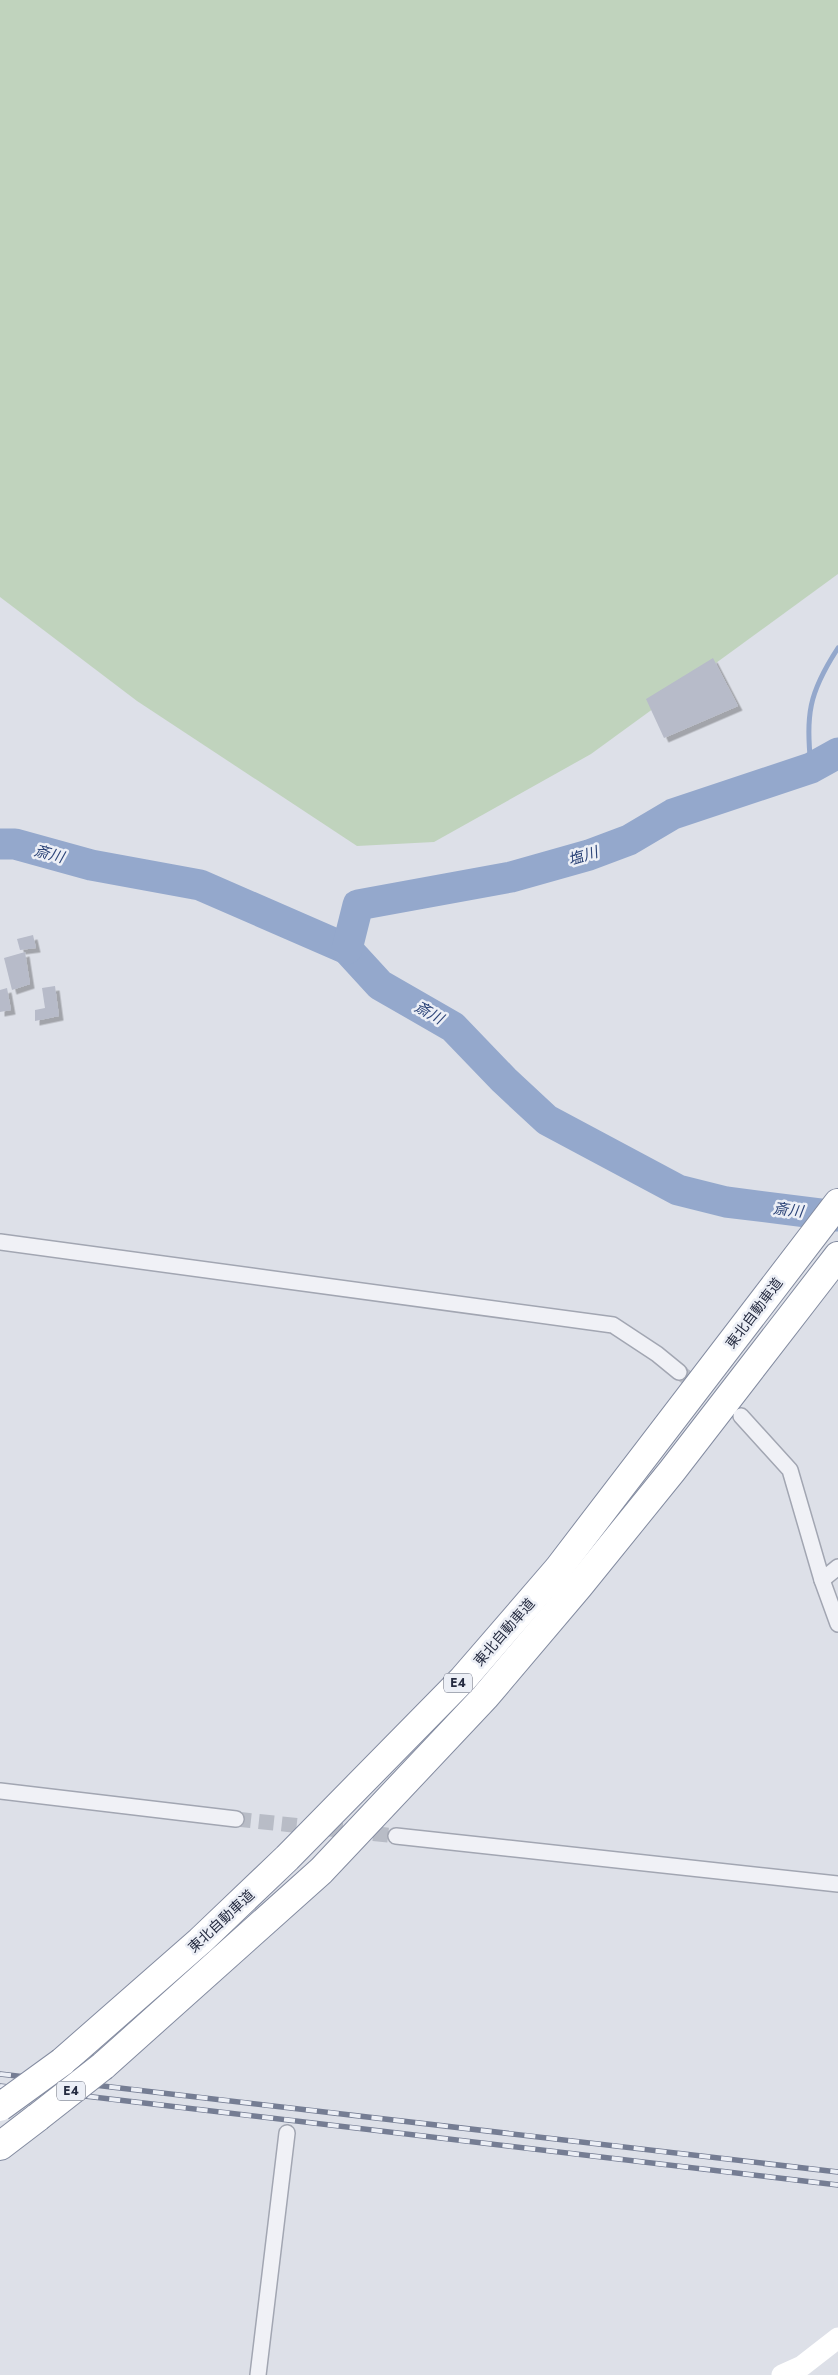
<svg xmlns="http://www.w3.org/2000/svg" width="838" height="2375" font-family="Jost,'Noto Sans JP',sans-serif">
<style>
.green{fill:#c0d3bd}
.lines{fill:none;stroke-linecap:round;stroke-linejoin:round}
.stream{stroke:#94a8cc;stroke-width:5}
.river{stroke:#94a8cc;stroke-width:31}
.building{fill:#b7bbc9;filter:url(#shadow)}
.street-tunnel{stroke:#b8bcc6;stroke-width:15;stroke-dasharray:15 8;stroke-linecap:butt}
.street-casing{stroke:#a2a6b2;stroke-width:18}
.highway-casing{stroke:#838ba0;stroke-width:30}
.street{stroke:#f0f1f6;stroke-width:15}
.secondary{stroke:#fff;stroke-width:21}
.highway{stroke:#fff;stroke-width:28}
.rail-casing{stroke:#757d93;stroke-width:5.5}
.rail{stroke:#eceff6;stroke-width:4;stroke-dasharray:11;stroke-linecap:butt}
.highway-bridge-casing{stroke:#838ba0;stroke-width:30;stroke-linecap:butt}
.highway-bridge{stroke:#fff;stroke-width:28}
.labels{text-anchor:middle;stroke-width:5;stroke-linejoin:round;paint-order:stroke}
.shield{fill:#eceff6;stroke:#616677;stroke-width:1}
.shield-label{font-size:12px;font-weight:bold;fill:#252b40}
.street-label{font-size:14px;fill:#252b40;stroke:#eceff6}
.water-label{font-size:15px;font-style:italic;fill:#2c4478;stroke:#eceff6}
</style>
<defs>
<filter id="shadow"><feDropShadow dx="4.5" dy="4.5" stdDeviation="0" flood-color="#0004"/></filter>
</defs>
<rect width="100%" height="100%" fill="#dde0e8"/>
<polygon class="green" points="0,0 838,0 838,574 591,754 434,842 357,846 137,701 0,597"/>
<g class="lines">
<path class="stream" d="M811,768c-5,-54 -3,-74 27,-120"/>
<g class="river">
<polyline points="0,844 15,844 91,865 200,885 347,949 380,985 453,1027 504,1080 547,1120 678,1190 726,1202 838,1216"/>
<polyline points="347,949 358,905 511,877 589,855 629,840 673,814 811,768 838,753"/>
</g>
</g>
<g class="building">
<polygon points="713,658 738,706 664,738 646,699"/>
<polygon points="33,935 36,948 20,950 17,939"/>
<polygon points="25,952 30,984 12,990 4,958"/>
<polygon points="55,986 59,1016 35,1021 35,1010 45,1008 42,988"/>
<polygon points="7,988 11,1010 0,1012 0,990"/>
</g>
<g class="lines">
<g class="street-tunnel">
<polyline points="679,1372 729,1407"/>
<polyline points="236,1819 396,1836"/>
</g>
<defs>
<g id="street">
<polyline points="0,1242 613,1325 657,1354 679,1372"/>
<polyline points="741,1416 790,1470 822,1580 838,1624"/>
<polyline points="822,1580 838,1567"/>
<polyline points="0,1791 236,1819"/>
<polyline points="396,1836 838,1884"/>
<polyline points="258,2375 287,2133"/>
</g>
<g id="highway">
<polyline points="62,2062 200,1941 287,1858 463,1679 558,1569 838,1203"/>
<polyline points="103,2066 321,1871 485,1697 579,1586 672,1471 838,1256"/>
<polyline points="0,2146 38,2117"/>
</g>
</defs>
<use href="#street" class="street-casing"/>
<use href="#highway" class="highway-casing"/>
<use href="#street" class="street"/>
<polyline class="secondary" points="782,2375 802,2366 838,2338"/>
<use href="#highway" class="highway"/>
<defs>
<g id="rail">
<polyline points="0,2074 838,2172"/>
<polyline points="0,2086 838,2185"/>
</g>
</defs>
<use href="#rail" class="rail-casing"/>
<use href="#rail" class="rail"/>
<defs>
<g id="highway-bridge">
<polyline points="0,2107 62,2062"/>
<polyline points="38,2117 103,2066"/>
</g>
</defs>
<use href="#highway-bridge" class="highway-bridge-casing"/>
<use href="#highway-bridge" class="highway-bridge"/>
</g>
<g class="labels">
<g class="shield">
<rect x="444" y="1673.5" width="28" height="19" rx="4"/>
<rect x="57" y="2081.5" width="28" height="19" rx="4"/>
</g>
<g class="shield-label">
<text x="458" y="1687">E4</text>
<text x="71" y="2095">E4</text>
</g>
<g class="street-label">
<text transform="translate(754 1313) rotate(-53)" y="5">東北自動車道</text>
<text transform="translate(504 1632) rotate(-49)" y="5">東北自動車道</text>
<text transform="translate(221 1921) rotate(-43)" y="5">東北自動車道</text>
</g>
<g class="water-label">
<text transform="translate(49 854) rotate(15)" y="5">斎川</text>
<text transform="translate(583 856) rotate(-17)" y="5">塩川</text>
<text transform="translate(429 1013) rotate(29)" y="5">斎川</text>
<text transform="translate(788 1210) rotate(7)" y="5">斎川</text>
</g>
</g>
</svg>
